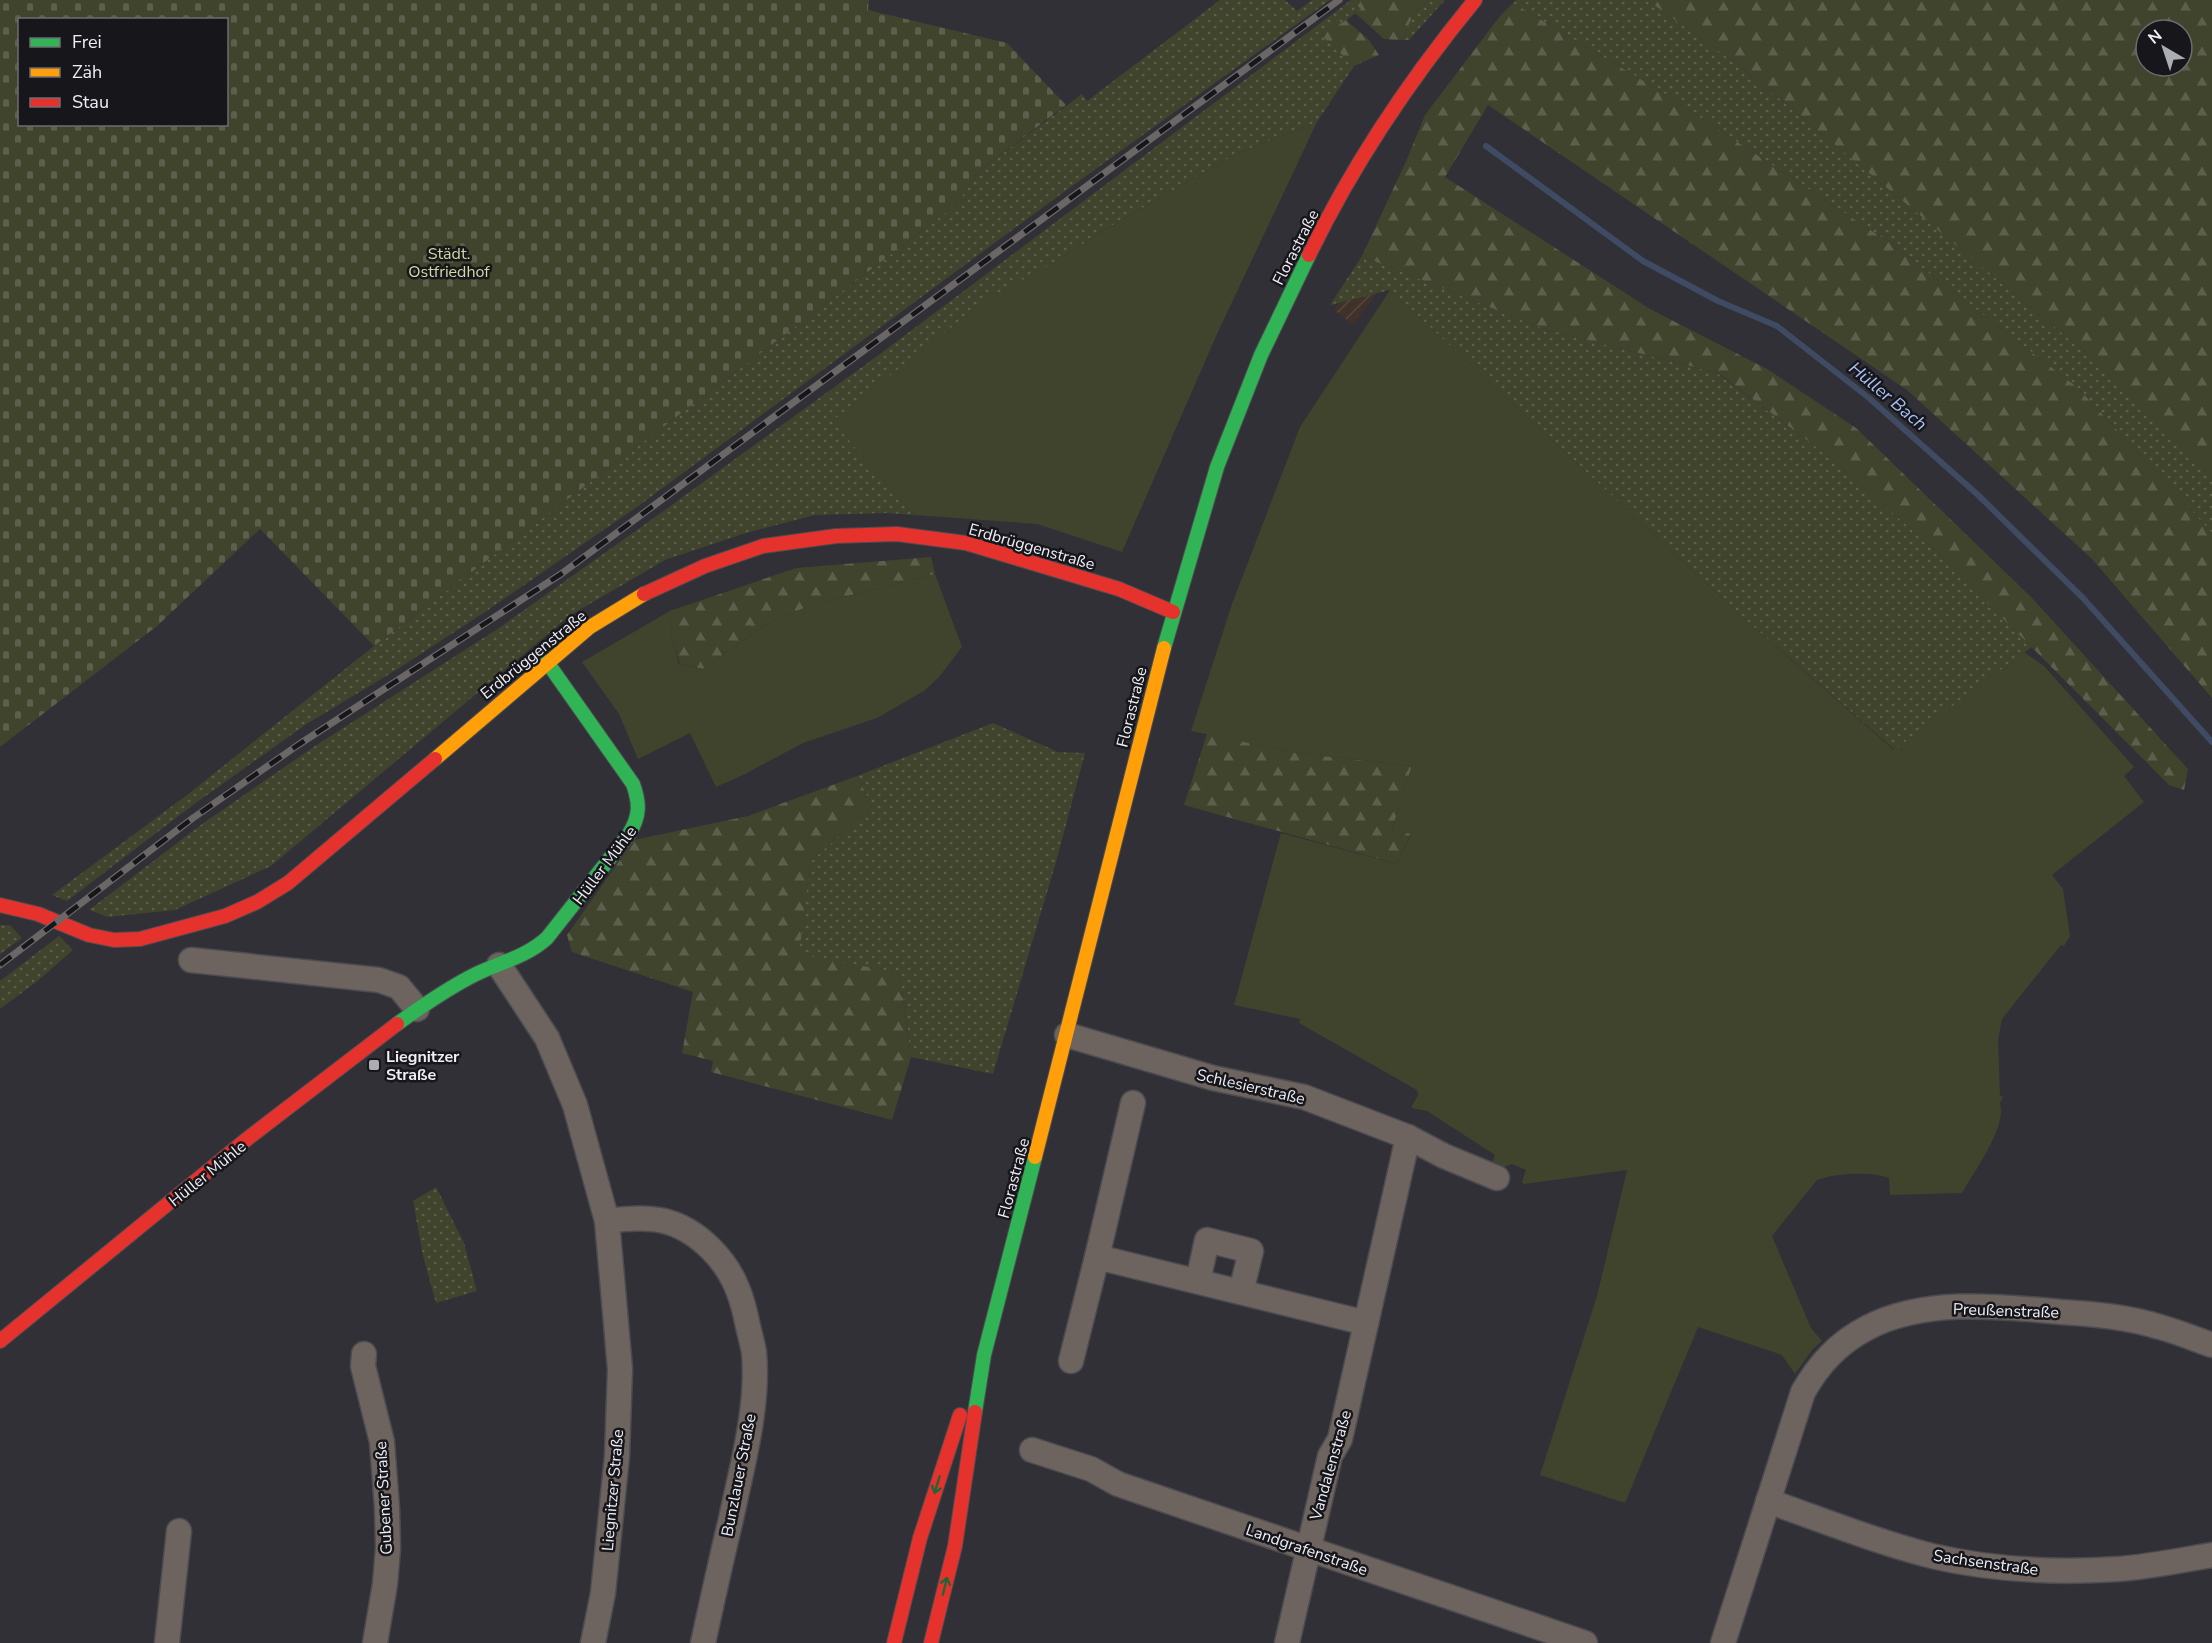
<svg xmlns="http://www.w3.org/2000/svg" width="2212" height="1643" font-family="'Nunito Sans',sans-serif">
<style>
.industrial{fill:url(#industrial-furrows)}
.grass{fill:url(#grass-dots)}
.forest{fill:url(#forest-firs);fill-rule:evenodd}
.cemetery{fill:url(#cemetery-stones);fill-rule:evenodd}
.garden{fill:#40442d}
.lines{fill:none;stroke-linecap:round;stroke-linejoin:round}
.stream{stroke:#3f4a63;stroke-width:6}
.street-casing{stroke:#4b4b50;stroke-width:27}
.fast-casing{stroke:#4b4b50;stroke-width:16}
.slow-casing{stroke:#4b4b50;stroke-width:16}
.jam-casing{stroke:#4b4b50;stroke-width:16}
.street{stroke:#6d645f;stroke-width:24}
.fast{stroke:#30b455;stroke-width:14}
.slow{stroke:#ff9f0a;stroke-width:14}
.jam{stroke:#e5322d;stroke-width:14}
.rail-casing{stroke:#6c6767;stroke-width:7}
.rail{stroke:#16161b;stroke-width:4.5;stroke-dasharray:14;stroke-linecap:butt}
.oneway{stroke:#236538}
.poi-dot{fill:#acacb3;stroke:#16161b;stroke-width:2}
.labels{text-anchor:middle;stroke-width:5;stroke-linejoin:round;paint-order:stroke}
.street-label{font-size:16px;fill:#eeeef6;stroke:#16161b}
.park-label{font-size:16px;fill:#d1dba1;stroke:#16161b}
.poi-label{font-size:16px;font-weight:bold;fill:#eeeef6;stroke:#16161b;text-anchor:start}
.water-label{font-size:18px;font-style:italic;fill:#a7c0f3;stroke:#16161b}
</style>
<defs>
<pattern id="industrial-furrows" width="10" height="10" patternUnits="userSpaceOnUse" patternTransform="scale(1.5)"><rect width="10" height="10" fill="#403229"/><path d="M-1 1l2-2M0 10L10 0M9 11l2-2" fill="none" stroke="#53463e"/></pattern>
<pattern id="grass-dots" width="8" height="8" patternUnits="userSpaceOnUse" patternTransform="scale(1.5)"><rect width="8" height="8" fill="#40442d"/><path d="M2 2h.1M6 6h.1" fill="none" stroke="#5c5f4c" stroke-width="1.8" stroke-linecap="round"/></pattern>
<pattern id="forest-firs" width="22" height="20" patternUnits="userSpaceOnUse" patternTransform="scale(1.5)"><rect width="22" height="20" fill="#40442d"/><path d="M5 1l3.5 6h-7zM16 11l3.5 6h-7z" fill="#5c5f4c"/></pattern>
<pattern id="cemetery-stones" width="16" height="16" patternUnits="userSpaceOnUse" patternTransform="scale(1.5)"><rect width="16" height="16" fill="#40442d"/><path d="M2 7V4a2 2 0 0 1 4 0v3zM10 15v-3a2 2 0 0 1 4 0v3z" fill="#5c5f4c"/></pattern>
</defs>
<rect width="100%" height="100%" fill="#303036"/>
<polygon class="industrial" points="1358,275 1380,289 1353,325 1334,310"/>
<g class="grass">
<polygon points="1220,0 1285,0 1297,11 1312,0 1330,0 1057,197 641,504 488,610 396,670 305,725 193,805 67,901 52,895 187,795 374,646 956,205 978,172 1082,94 1087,101"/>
<polygon points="1351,0 1359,0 1355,3 1361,9 1340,25 1320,33 1354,66 1317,122 1236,154 1106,229 1055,262 833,421 914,515 888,513 815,515 746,533 665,560 569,616 271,866 175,910 108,917 89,910 202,824 315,746 499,628 651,520 880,354"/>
<polygon points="1428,0 1445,0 1409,40 1402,40 1414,13"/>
<polygon points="1516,0 1647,0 1740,66 2080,348 2202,464 2212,475 2212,533 2078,388 1890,243 1662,92 1513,3"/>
<polygon points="1362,256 1544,329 1717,373 1827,455 1936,551 2033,646 1895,750 1747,621 1390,290 1330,305"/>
<polygon points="993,723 1058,752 1085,753 1056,862 993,1074 911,1057 900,973 798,955 810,862 872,806 857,776"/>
<polygon points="0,925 10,925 22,938 0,954"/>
<polygon points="59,936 73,950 40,979 0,1009 0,981"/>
<polygon points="436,1187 464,1243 477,1291 436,1303 423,1256 413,1201"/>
</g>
<g class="forest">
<polygon points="1359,0 1428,0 1414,13 1402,40 1384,39 1355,13 1361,9 1354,3"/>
<path d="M1647,0h565v475l-132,-127 -340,-282zM2146,30h36v36h-36z"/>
<polygon points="1513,3 1662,92 1890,243 2078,388 2212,533 2212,698 2092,559 1907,390 1488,105 1445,177 1650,309 1767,369 1856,428 2031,597 2188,769 2184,790 2169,785 1936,551 1827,455 1718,373 1544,329 1362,256 1407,159 1425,115 1500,16"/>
<polygon points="1346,20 1369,40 1379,55 1354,66 1319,33 1336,21 1340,24"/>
<polygon points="931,557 935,574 809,606 767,624 703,669 680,664 672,639 670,611 796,568"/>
<polygon points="1207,734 1298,753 1412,766 1392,830 1411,833 1397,864 1184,805"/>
<polygon points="857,776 872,806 810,862 799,954 900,973 911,1057 892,1120 711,1072 713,1061 682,1053 693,992 572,952 567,935 634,840 748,816"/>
</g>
<path class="cemetery" d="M0,0h869l-1,10 139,33 59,62 -88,67 -22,33 -582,441 -114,-117 -103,97 -157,121zM20,20h206v104h-206z"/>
<g class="garden">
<polygon points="1317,122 1217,334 1122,552 1037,524 914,515 832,421 987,299 1055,262 1106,229 1236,154"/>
<path d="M1390,290l357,331 147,129 130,-98 20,14 90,101 -10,9 20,26 -92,73 11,14 7,47 -6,10 -3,-1 -59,74 -4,21 2,55 3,2 -3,6c7,24 -25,67 -38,90l-72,2 -1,-17c-17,-7 -55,-5 -72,2l-45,56 39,92 11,13 -10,9 -17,24 -13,-19 -84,-28 -73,176 -85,-28 57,-179 30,-126 -103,14 -2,-2 4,-12 -14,-6 -8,3 -13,-1 4,-11 -68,-44 -16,-3 7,-13 -1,-5 -118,-67 1,-4 -66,-14 47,-172 116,31 14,-30 -19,-4 20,-64 -114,-13 -107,-22 41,-127 68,-177z"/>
<polygon points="935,574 962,647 939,677 924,691 877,718 803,743 745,774 716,787 690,733 638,759 619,714 582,662 670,611 672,639 679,664 703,669 767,624 809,606"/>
</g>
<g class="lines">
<polyline class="stream" points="1486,146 1643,261 1718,301 1777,326 1869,398 1978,495 2083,598 2212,742"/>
<defs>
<g id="street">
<polyline points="191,960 379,980 399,987 417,1009"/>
<polyline points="499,965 547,1038 575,1105 607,1221 620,1369 617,1456 603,1593 593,1643"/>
<polyline points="1067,1035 1213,1078 1304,1097 1408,1137 1444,1156 1497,1178"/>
<polyline points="1133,1103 1097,1257 1366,1323"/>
<path d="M607,1221c43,-6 72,-4 104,28 20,20 29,41 35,68 2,11 6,24 8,35 5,55 -12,114 -23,167 -10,41 -19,83 -28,124"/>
<polyline points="1198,1281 1207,1240 1251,1251 1241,1292"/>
<polyline points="364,1354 363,1366 382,1442 387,1508 388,1548 385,1584 375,1643"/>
<polyline points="1071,1361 1097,1257"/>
<polyline points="1032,1450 1091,1469 1118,1484 1585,1643"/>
<path d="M1768,1501c54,19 109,41 164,55 60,14 124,17 186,13 31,-2 63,-9 94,-14"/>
<polyline points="167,1643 179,1531"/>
<polyline points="1287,1643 1330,1456 1340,1439 1408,1137"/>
<path d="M1723,1643l80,-251c16,-28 35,-49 64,-64 57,-30 131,-22 194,-16 33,2 67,5 99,15 18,5 35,12 52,18"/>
</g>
<g id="fast">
<polyline points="1164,648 1217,467 1261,355 1309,255"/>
<path d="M397,1024c25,-18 51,-36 79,-50 25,-12 50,-17 71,-36l82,-104c11,-18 11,-30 4,-50l-86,-122"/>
<polyline points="975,1412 984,1355 1035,1157"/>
</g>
<g id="slow">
<polyline points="435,759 590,627 644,594"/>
<polyline points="1035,1157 1164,648"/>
</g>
<g id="jam">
<path d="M1309,255c44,-91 102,-177 166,-255"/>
<polyline points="644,594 705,566 763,546 836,536 897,534 966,543 1119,589 1173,612"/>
<polyline points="0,905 38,914 89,935 114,940 140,939 225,916 257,902 288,883 435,759"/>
<polyline points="0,1341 247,1139 397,1024"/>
<polyline points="894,1643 920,1538 960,1415"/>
<polyline points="931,1643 955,1546 975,1412"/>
</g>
</defs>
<use href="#street" class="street-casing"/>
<use href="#fast" class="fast-casing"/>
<use href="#slow" class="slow-casing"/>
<use href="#jam" class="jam-casing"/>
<use href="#street" class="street"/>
<use href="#fast" class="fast"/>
<use href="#slow" class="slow"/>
<use href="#jam" class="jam"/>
<defs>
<polyline id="rail" points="0,965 193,818 298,745 561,574 1339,0"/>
</defs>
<use href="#rail" class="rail-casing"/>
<use href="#rail" class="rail"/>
</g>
<defs><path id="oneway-shaft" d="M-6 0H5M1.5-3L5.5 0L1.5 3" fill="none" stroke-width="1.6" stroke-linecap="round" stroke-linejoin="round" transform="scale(1.5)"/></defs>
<g class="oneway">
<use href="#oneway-shaft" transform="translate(937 1485) rotate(107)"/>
<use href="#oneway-shaft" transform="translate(945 1586) rotate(-76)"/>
</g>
<rect class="poi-dot" x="368" y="1059" width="12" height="12" rx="3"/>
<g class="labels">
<g class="street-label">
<text transform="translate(1295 247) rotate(-63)" y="6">Florastraße</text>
<text transform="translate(1032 546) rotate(16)" y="6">Erdbrüggenstraße</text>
<text transform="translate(533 654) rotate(-39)" y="6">Erdbrüggenstraße</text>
<text transform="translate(1131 707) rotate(-76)" y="6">Florastraße</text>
<text transform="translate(604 865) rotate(-53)" y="6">Hüller Mühle</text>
<text transform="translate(1251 1086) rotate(13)" y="6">Schlesierstraße</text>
<text transform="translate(207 1173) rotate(-39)" y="6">Hüller Mühle</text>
<text transform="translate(1013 1178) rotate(-75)" y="6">Florastraße</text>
<text transform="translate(2006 1310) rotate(2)" y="6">Preußenstraße</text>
<text transform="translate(1330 1465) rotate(-74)" y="6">Vandalenstraße</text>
<text transform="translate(738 1475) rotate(-79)" y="6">Bunzlauer Straße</text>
<text transform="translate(612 1490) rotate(-85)" y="6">Liegnitzer Straße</text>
<text transform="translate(383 1498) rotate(-93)" y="6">Gubener Straße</text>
<text transform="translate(1307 1549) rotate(19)" y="6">Landgrafenstraße</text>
<text transform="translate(1986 1562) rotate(8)" y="6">Sachsenstraße</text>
</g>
<g class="park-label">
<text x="449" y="259">Städt.<tspan x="449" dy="18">Ostfriedhof</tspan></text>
</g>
<g class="poi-label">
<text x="386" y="1062">Liegnitzer<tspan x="386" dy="18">Straße</tspan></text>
</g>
<g class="water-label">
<text transform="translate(1888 396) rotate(40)" y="6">Hüller Bach</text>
</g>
</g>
<rect x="18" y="18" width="210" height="108" fill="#16161b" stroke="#6c6c73" stroke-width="1.5"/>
<rect x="30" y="38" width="30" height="9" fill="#30b455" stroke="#6c6c73" stroke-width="1.5"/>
<text x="72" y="48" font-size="18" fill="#eeeef6">Frei</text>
<rect x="30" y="68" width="30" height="9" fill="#ff9f0a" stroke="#6c6c73" stroke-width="1.5"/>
<text x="72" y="78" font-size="18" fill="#eeeef6">Zäh</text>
<rect x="30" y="98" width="30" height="9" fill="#e5322d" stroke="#6c6c73" stroke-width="1.5"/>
<text x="72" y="108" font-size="18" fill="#eeeef6">Stau</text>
<g transform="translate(2164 48) rotate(321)"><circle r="28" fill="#16161b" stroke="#6c6c73" stroke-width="1.5"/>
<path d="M0-4.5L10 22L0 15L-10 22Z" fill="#acacb3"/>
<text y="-9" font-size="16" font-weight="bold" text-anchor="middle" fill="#eeeef6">N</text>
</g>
</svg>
